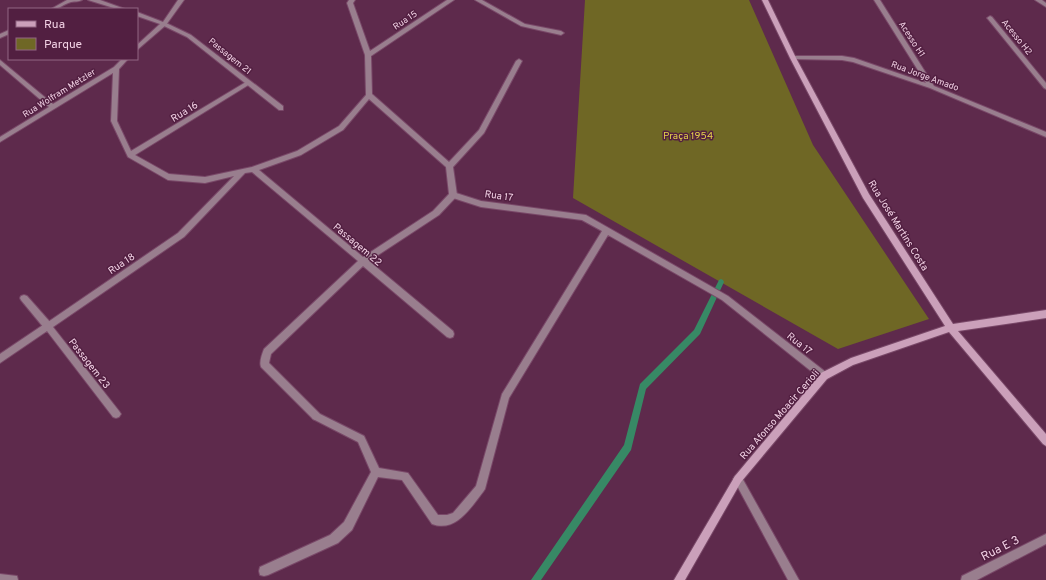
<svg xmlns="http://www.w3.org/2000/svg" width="1046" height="580" font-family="Overpass,sans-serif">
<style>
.green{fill:#6f6725}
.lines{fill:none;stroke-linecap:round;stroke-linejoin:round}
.stream{fill:#378965;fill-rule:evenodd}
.lane-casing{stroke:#794868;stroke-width:2}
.street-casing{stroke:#794868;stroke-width:2}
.secondary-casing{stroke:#794868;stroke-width:2}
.lane{fill:#997e8e;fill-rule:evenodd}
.street{fill:#997e8e;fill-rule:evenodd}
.secondary{fill:#cba0ba;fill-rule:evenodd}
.labels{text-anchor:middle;stroke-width:3;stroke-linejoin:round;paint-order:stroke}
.far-street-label{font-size:9px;fill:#f2d2e5;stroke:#521f41}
.street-label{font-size:10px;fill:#f2d2e5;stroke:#521f41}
.park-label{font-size:10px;fill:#e4d34a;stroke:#521f41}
.near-street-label{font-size:12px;fill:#f2d2e5;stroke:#521f41}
</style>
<rect width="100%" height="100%" fill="#5e2a4c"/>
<polygon class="green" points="585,0 749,0 813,145 929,319 838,349 573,198"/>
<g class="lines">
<polygon class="stream" points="721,279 723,280 724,282 700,334 646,389 631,450 541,580 531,580 624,445 640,384 694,330 719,280"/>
<defs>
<g id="lane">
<polygon points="164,22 191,35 283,106 283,110 279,110 187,37 162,25 161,24"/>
<path d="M453,192l28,9 105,14 142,81 99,77 1,3 -1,3 -3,1 -3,-1 -99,-79 -114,-65 -99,163 -24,91 -2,3c-12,15 -27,41 -51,32l-30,-44 -24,-3 -26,53 -14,13 -70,32 -4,1 -4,-1 -1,-4 1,-4 70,-32 14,-13 27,-50 -13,-30 -45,-23 -2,-3 2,-3 3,-1 48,24 15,32 29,5 30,42h9l6,-2 23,-27 26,-92 100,-163 -20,-11 -101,-13 -31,-10 -1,-2 1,-2z"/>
<polygon points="24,295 27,296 50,322 51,325 50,328 47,329 44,328 21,300 20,298 21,296"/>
</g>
<g id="street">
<path d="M67,0h15c-4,2 -6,1 -11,2 -8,2 -10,7 -20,7z"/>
<polygon points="88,0 100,0 125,9 117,9"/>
<polygon points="178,0 184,0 166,25 137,50 137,45 160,24 137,16 137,12 163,22"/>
<path d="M349,0h6l-2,3 17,48 77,-51h7l-83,56 1,38 77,68 30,-32 37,-69 3,-2 3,2 -38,72 -31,34 4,28 -1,2 -17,18 -70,46 84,70 1,3 -1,3 -3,1 -3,-1 -84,-71 -92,88 -2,9 50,50 2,3 -2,3 -3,1 -3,-1 -52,-52c-2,-5 1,-13 3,-18l94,-88 -106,-89 -7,1 -61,64 -131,90 66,84 2,3 -2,3 -3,1 -3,-1 -66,-86 -47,32v-9l43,-29 1,-3h4l130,-89 56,-57 -29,7 -37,-3 -40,-23 -17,-36 2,-48 -113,69v-5l49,-30 -49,-42v-5l53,44 61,-37 8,-8h6l-9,10 -2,52 14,30 115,-69h4v2l-115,71 34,19 36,3 47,-10 45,-16 42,-25 27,-31 -1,-40 -18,-52zM369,99l77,68 3,27 -16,17 -70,46 -104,-87 42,-15 42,-25z"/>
<polygon points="475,0 482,0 525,24 561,31 564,33 561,35 521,26"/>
<polygon points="874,0 880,0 934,86 1046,132 1046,137 930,88 853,62 842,60 791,59 791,57 793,56 842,56 854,58 926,83"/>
<polygon points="1035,0 1042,0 1046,3 1046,7"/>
<polygon points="990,16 992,17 1046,83 1046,89 1044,88 988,19 987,18"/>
<polygon points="9,30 9,34 0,38 0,34"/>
<polygon points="738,474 741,476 799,580 788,580 735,482 733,479 735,476"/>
<polygon points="1046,534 1046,544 977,580 961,580 962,576"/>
<polygon points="0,574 17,576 18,580 0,580"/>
</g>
<polygon id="secondary" points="762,0 768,0 796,58 869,194 953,324 1046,310 1046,318 958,331 1046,434 1046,446 1043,444 949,332 853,365 827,379 741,482 685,580 674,580 735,476 821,373 851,358 945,326 863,198 790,58"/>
</defs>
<use href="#lane" class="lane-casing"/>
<use href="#street" class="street-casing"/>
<use href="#secondary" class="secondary-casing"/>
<use href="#lane" class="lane"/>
<use href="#street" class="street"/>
<use href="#secondary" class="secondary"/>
</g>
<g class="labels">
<g class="far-street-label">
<text transform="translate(405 20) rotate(-34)" y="3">Rua 15</text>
<text transform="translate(1017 37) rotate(51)" y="3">Acesso H2</text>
<text transform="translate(912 39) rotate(57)" y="3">Acesso H1</text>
<text transform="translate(230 56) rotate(39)" y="3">Passagem 21</text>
<text transform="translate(925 76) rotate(20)" y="3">Rua Jorge Amado</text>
<text transform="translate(59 93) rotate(-32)" y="3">Rua Wolfram Metzler</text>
</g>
<g class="street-label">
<text transform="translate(184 111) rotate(-32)" y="4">Rua 16</text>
<text transform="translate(499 195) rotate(8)" y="4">Rua 17</text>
<text transform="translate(899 225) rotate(58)" y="4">Rua José Martins Costa</text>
<text transform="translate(358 244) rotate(40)" y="4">Passagem 22</text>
<text transform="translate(121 263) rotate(-34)" y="4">Rua 18</text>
<text transform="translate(800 343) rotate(39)" y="4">Rua 17</text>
<text transform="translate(90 363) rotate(52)" y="4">Passagem 23</text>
<text transform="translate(779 414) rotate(-49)" y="4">Rua Afonso Moacir Cerioli</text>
</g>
<g class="park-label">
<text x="688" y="139">Praça 1954</text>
</g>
<g class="near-street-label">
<text transform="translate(1000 548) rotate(-27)" y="4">Rua E 3</text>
</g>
</g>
<rect x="8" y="8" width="130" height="52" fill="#521f41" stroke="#926783"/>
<rect x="16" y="21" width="20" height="6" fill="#cba0ba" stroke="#926783"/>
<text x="44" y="28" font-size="12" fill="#f2d2e5">Rua</text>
<rect x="16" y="38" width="20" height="12" fill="#6f6725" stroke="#926783"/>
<text x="44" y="48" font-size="12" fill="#f2d2e5">Parque</text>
</svg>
